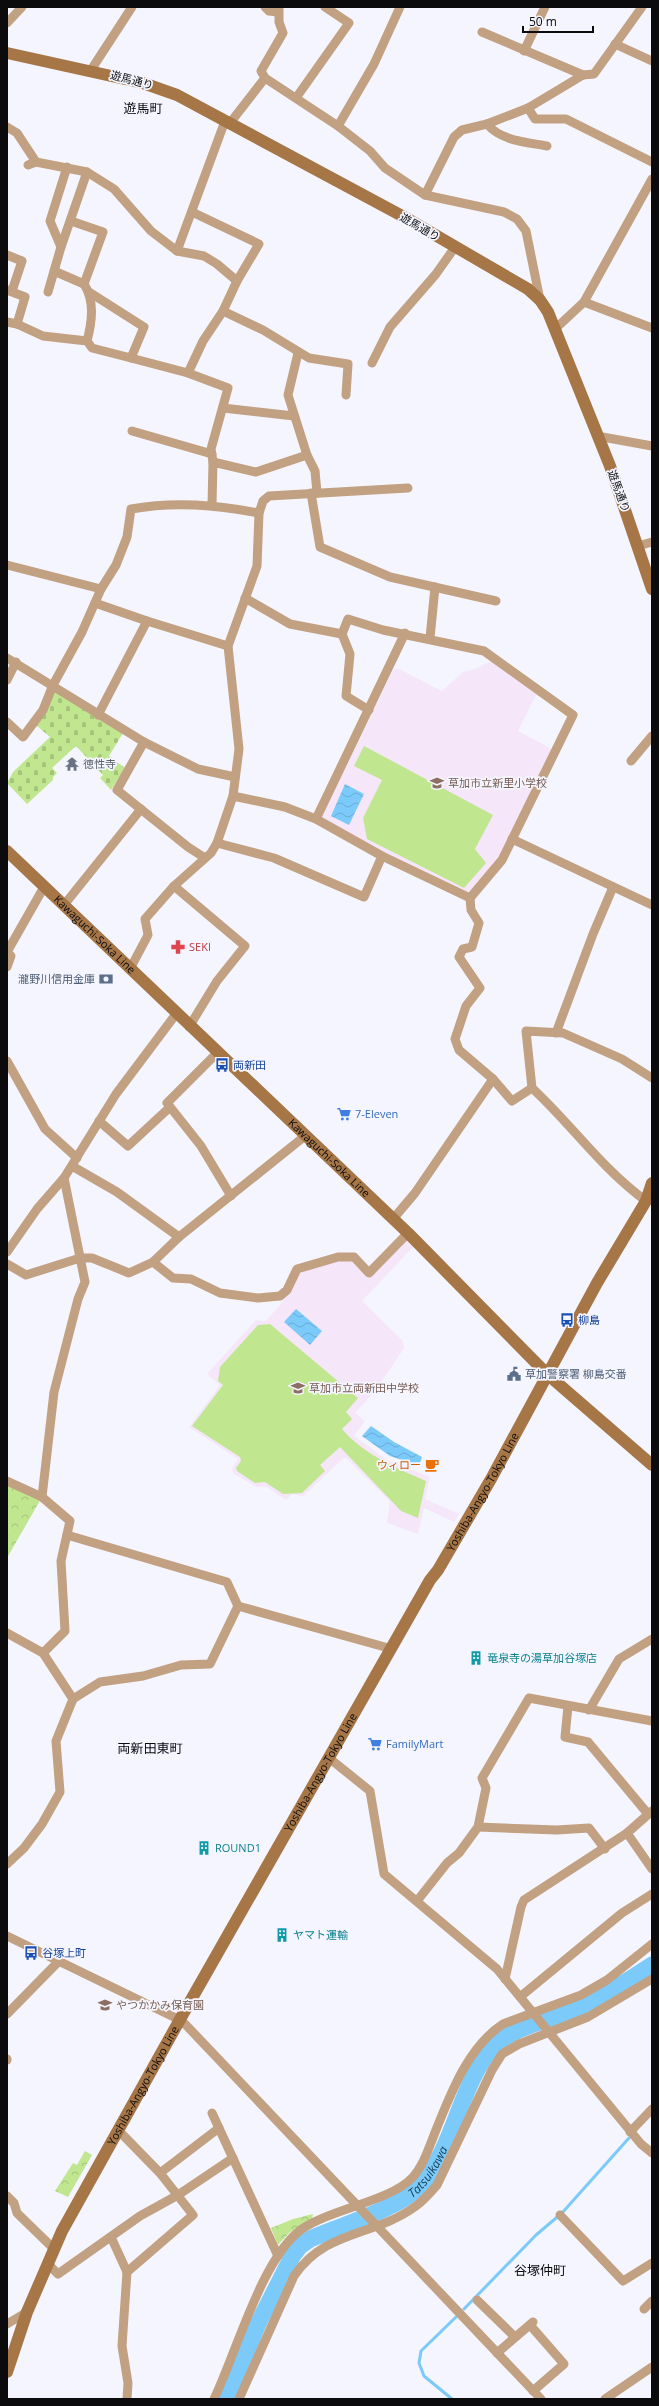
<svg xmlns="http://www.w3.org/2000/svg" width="659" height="2406" font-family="'Open Sans','Noto Sans JP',sans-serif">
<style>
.education{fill:#f5e6f9}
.cemetery{fill:url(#cemetery-stones)}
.park{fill:url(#park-crowns)}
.pitch{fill:#c0e68f}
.water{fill:url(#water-waves)}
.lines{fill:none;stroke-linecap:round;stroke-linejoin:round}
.stream{stroke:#7ccafa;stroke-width:3}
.river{stroke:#7ccafa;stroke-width:17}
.street{stroke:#c2a082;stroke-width:9}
.secondary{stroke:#a67647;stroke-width:12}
.labels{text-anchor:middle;stroke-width:3.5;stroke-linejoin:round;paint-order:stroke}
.street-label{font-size:11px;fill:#0b0b0e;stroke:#f4f5fe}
.worship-label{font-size:11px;fill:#5b616d;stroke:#f4f5fe;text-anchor:start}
.education-label{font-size:11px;fill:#785e54;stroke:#f4f5fe;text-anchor:start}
.health-label{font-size:11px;fill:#be3a42;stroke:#f4f5fe;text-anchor:start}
.service-label{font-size:11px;fill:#4e5e75;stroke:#f4f5fe;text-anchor:end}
.transit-label{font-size:11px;fill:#164399;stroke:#f4f5fe;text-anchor:start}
.shop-label{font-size:11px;fill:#366cbe;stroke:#f4f5fe;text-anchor:start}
.food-label{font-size:11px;fill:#c56008;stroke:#f4f5fe;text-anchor:end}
.culture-label{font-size:11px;fill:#0d838f;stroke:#f4f5fe;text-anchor:start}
.water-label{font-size:12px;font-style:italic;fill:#154159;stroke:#f4f5fe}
.quarter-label{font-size:13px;fill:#0b0b0e;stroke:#f4f5fe}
</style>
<defs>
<pattern id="cemetery-stones" width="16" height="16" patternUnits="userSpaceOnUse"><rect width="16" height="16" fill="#c0e68f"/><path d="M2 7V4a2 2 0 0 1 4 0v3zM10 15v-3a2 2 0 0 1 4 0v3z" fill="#a4c47a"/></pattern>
<pattern id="park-crowns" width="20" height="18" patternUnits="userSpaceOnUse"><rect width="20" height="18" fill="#c0e68f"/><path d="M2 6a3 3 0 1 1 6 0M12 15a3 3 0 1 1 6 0" fill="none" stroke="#a4c47a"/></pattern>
<pattern id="water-waves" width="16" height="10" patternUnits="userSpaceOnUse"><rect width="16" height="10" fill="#7ccafa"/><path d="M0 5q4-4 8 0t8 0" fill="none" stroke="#6aacd5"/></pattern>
</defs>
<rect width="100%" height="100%" fill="#f4f5fe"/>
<g class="education">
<polygon points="493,660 537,693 518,731 552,749 495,865 471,893 466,894 323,822 322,817 393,670 397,668 442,691 463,672 478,668"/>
<polygon points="406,1241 413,1247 362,1301 403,1341 404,1348 376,1390 355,1413 365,1421 354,1436 387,1460 430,1477 425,1499 459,1514 454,1522 424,1508 418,1534 387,1523 390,1501 345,1457 303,1496 292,1494 286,1500 267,1487 256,1487 233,1473 232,1469 238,1459 189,1427 220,1385 207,1374 256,1320 266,1321 289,1294 300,1271 348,1258 369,1278"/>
</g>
<polygon class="cemetery" points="55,691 123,733 109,756 125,768 111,790 100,778 103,775 76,746 52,768 57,773 53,777 53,780 27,804 7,783 13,772 50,737 36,725"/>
<g class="park">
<polygon points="7,1481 42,1497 7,1558"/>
<polygon points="85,2151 92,2155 68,2197 55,2191 73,2163 77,2165"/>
<polygon points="313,2214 312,2219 289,2233 278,2245 271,2228 293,2219"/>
</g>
<g class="pitch">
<polygon points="364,746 493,815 475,849 486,863 464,888 367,839 363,818 382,780 354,766"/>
<path d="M270,1324l88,74 -12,14 6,7 -10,10c21,25 54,39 84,52l-8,37 -17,-7 -61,-64 -20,18 5,6 -23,22 -19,1 -18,-12 -10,1 -18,-12 -1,-3 5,-7 -1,-4 -48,-31 31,-41 -5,-4 2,-14 38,-42z"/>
</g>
<g class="water">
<polygon points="345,784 364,794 349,825 331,816"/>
<polygon points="296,1309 322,1331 310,1345 284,1322"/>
<polygon points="371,1426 394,1442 422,1457 419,1466 390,1456 362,1436"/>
</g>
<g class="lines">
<g class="stream">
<polyline points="464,2309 536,2235 562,2213 629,2138"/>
<polyline points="452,2399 424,2376 419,2363 421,2351 456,2317"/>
</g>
<path class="river" id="s1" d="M227,2399l31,-75 35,-69 7,-9 10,-7c26,-11 89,-32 107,-50 37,-36 42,-106 77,-143 20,-20 57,-26 82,-37 27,-13 52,-28 76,-44"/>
<g class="street">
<polyline points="265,7 269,11 278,12"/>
<polyline points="279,7 279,22 283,33 261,71 265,78 338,126 370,151 385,168 425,195 504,212 517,219 526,231 540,300"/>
<polyline points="7,23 22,7"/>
<polyline points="482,32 583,75"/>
<polyline points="615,44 652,61"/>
<polyline points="524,51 545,7"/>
<polyline points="91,70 132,7"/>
<polyline points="296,98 349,23 325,7"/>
<polyline points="528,108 535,119 566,119 652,162"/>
<polyline points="230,123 265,78"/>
<path d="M487,124c14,17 39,18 60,22"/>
<polyline points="338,126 374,64 400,7"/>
<polyline points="7,127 17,133 36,162"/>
<polyline points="28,165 36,162 87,172 114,189 151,231 177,251 204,256 217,264 237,281"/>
<polyline points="425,195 454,137 462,130 487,124 528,108 583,75 594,74 642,7"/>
<path d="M71,221l32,11 -19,52c11,17 8,38 3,57"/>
<polyline points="61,247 50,221 67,167"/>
<polyline points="177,251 225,121"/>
<polyline points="7,255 22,261 12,291"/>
<polyline points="54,271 84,284"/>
<polyline points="7,290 25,297 17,324"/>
<polyline points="48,292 61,247 87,172"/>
<polyline points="584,302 652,328"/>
<polyline points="223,311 263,330 309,358 348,364 346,395"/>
<polyline points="7,322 17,324 43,336 87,341 92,348 131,358 144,327 89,292"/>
<polyline points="554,330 584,302 652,179"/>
<polyline points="298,353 288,395 307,455"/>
<polyline points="131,358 188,373 228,388 211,449 213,462"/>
<polyline points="372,363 390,327 436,274 455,247"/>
<polyline points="188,373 203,341 223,311 237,281 259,244 192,212"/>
<polyline points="223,408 294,416"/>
<polyline points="132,431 212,454"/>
<polyline points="597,436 652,446"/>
<polyline points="311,493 320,547 390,577 496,601"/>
<polyline points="212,505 213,462 256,472 307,455 315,471 317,493"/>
<polyline points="638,546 652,542"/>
<polyline points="7,565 101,589"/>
<polyline points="245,598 290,624 342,634"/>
<polyline points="95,603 147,621"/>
<polyline points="430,638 435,587"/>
<polyline points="7,658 144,742 198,769 235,777"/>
<polyline points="7,680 16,662"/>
<polyline points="98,715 147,621 228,646"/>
<path d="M7,722l16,15 20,-27 10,-25 29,-53 19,-43 15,-24 11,-28 4,-28c44,-8 85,-4 128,4"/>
<polyline points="144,742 117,790 188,847 205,858"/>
<polyline points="631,761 652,736"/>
<polyline points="233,796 285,807 316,819 382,856 470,898 502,860 573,715 484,651 383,630 348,619 342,634 350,654 346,696 369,710"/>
<polyline points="316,819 405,633"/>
<polyline points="512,839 652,905"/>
<polyline points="217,843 274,858 364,897 382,856"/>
<polyline points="174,886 245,946 217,981 189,1027"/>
<path d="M470,898l1,12 8,13 -7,24 -9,2 -4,8 21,31 -14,18 -11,33 4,11 34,29 19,22 20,-13c40,37 69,80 114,113"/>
<polyline points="64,905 141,809"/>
<polyline points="7,967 11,956 7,952 44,887"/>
<polyline points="130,969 148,935 145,919 174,886 211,853 217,843 233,796 239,749 228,646 257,566 259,513 263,501 269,496 408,488"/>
<polyline points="556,1033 593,934 613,887"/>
<polyline points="217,1053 167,1103 201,1146 231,1196"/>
<polyline points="7,1061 45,1129 77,1158"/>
<polyline points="532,1088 526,1031 563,1033 622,1059 652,1078"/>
<polyline points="99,1121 128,1146 169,1108"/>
<polyline points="72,1166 117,1192 179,1237"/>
<polyline points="393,1219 415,1193 493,1079"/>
<polyline points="7,1252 37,1209 64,1178 116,1094 176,1014"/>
<polyline points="153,1262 173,1278 191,1279 220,1293 258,1298 280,1296 287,1290 297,1269 338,1257 354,1257 369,1273 408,1233"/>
<polyline points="7,1264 26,1275 80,1258 92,1258 129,1273 153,1262 179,1237 305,1136"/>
<polyline points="7,1481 42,1497"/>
<polyline points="67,1535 227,1582 238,1606 210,1664 181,1665 143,1676 100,1682 73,1699"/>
<polyline points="238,1606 392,1649"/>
<polyline points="7,1633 43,1653 73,1699 56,1741 60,1792 42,1824 24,1848 7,1864"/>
<polyline points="43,1653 65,1631 61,1561 70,1521 42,1497 54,1392 78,1299 85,1282 64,1178"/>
<polyline points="568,1706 565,1737 588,1742 648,1814"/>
<polyline points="589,1710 619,1659 652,1639"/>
<polyline points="329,1758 370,1791 384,1874 497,1969 641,2144 652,2153"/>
<polyline points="478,1827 557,1830 589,1828 605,1849"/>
<polyline points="627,1833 652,1869"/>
<polyline points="417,1901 447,1863 459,1853 478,1827 486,1788 482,1778 529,1698 652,1721"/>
<polyline points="7,1936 180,2020 186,2025 541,2399"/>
<polyline points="505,1979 521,1907 524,1900 627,1833 652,1811"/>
<polyline points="520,1997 622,1913 652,1894"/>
<polyline points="7,2014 59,1961"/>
<polyline points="7,2059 7,2060"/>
<polyline points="212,2113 278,2256"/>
<polyline points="118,2130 160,2173 193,2215 127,2272 122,2346 128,2383 127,2399"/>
<polyline points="630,2132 652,2109"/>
<polyline points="160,2173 219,2128"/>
<polyline points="7,2196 14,2203 17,2213 53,2248"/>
<polyline points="560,2215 623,2281 652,2263"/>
<polyline points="111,2237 127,2272"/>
<polyline points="47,2263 58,2274 140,2216 178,2195 233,2158"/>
<polyline points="477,2300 515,2337"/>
<polyline points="644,2309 652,2301"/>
<polyline points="7,2324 27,2312"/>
<polyline points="530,2325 564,2364 533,2391"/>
<polyline points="497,2353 533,2322"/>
<path d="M214,2399c22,-45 48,-142 88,-170 29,-20 88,-28 110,-51 12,-13 17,-31 24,-48 15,-37 32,-83 67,-106l78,-29 26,-15 45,-36"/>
<path d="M239,2399l55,-123c32,-47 80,-39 122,-70 8,-6 15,-14 21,-21l55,-115 10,-16 17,-10 69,-27 64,-38"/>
<polyline points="605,2399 652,2367"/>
</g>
<g class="secondary">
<polyline points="7,53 143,83 177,95 406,218 528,289 540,300 548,312 610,466 652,589"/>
<path id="s2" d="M7,851l401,382 139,141 105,91"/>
<path id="s3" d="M7,2372l20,-60 35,-81 121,-217 247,-434 8,-10 53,-91 106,-196 49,-82 6,-18"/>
</g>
</g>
<defs>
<symbol id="temple-bare" viewBox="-9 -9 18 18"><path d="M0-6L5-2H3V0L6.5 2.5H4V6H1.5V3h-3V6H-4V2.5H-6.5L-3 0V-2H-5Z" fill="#6b7280" stroke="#f4f5fe" stroke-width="2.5" paint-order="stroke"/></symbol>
<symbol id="school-bare" viewBox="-9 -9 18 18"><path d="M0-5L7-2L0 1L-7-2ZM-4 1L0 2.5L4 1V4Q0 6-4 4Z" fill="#8d6e63" stroke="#f4f5fe" stroke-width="2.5" paint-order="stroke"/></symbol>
<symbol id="pharmacy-bare" viewBox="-9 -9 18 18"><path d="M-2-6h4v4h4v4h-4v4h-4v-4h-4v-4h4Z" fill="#e0444e" stroke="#f4f5fe" stroke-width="2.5" paint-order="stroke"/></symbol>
<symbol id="bank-bare" viewBox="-9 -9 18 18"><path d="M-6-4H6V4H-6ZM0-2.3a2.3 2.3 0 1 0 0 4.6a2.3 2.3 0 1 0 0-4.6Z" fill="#5c6f8a" stroke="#f4f5fe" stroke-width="2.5" paint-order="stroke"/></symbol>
<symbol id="bus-bare" viewBox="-9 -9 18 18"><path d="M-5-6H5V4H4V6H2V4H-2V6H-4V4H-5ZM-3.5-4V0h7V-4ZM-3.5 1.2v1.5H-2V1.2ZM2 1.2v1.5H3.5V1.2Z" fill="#1a4fb4" stroke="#f4f5fe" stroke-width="2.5" paint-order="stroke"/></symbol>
<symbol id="supermarket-bare" viewBox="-9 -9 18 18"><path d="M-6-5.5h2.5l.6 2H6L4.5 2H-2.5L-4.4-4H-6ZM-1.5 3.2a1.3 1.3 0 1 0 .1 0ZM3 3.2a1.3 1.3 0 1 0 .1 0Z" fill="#3f7fe0" stroke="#f4f5fe" stroke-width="2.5" paint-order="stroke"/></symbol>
<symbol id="civic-bare" viewBox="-9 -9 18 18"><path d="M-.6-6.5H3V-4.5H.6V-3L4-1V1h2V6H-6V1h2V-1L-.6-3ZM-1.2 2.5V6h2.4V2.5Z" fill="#5c6f8a" stroke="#f4f5fe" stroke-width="2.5" paint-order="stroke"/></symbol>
<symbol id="cafe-bare" viewBox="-9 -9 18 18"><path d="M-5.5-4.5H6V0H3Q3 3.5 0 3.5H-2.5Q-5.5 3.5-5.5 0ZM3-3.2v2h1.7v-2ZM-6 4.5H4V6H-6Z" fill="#e8710a" stroke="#f4f5fe" stroke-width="2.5" paint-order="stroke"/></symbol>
<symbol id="building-bare" viewBox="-9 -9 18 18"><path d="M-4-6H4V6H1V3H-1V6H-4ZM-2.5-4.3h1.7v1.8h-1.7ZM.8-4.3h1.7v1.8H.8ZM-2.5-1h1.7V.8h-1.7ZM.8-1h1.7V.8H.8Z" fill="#0f9aa8" stroke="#f4f5fe" stroke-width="2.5" paint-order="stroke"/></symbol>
</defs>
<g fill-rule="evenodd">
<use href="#temple-bare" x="62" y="754" width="20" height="20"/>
<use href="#school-bare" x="427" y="773" width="20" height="20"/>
<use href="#pharmacy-bare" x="168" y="937" width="20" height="20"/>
<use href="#bank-bare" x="96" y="969" width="20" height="20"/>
<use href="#bus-bare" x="212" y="1055" width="20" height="20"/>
<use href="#supermarket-bare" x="334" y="1104" width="20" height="20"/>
<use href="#bus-bare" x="557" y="1310" width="20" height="20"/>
<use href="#civic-bare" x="504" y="1364" width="20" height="20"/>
<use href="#school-bare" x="288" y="1378" width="20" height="20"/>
<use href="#cafe-bare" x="422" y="1455" width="20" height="20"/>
<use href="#building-bare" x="466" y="1648" width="20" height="20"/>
<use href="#supermarket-bare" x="365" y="1734" width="20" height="20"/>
<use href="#building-bare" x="194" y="1838" width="20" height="20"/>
<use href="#building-bare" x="272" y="1925" width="20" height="20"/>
<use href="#bus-bare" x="21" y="1943" width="20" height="20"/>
<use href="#school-bare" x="95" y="1995" width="20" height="20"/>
</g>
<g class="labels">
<g class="street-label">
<text transform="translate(132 80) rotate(15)" y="4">遊馬通り</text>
<text transform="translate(420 227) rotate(30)" y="4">遊馬通り</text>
<text transform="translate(619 491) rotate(70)" y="4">遊馬通り</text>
<text dy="4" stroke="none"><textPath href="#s2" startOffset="121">Kawaguchi-Soka Line</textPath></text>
<text dy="4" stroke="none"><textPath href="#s2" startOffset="445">Kawaguchi-Soka Line</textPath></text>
<text dy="4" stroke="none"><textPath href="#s3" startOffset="1002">Yoshiba-Angyo-Tokyo Line</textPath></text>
<text dy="4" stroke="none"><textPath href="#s3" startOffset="678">Yoshiba-Angyo-Tokyo Line</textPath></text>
<text dy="4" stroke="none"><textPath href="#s3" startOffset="318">Yoshiba-Angyo-Tokyo Line</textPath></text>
</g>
<g class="worship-label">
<text x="83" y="768">徳性寺</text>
</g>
<g class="education-label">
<text x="448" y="787">草加市立新里小学校</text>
<text x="309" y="1392">草加市立両新田中学校</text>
<text x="116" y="2009">やつかかみ保育園</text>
</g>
<g class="health-label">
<text x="189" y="951">SEKI</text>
</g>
<g class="service-label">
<text x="95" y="983">瀧野川信用金庫</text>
<text x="525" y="1378" text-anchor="start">草加警察署 柳島交番</text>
</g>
<g class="transit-label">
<text x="233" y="1069">両新田</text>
<text x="578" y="1324">柳島</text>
<text x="42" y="1957">谷塚上町</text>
</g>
<g class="shop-label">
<text x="355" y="1118">7-Eleven</text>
<text x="386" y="1748">FamilyMart</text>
</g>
<g class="food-label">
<text x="421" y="1469">ウィロー</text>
</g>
<g class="culture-label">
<text x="487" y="1662">竜泉寺の湯草加谷塚店</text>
<text x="215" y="1852">ROUND1</text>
<text x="293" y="1939">ヤマト運輸</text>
</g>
<g class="water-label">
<text dy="4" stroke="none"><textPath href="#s1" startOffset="321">Tatsuikawa</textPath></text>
</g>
<g class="quarter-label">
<text x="143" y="113">遊馬町</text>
<text x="150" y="1753">両新田東町</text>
<text x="540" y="2275">谷塚仲町</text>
</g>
</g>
<rect width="659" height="2406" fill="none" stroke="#0b0b0e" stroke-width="16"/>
<path d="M523 26v6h70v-6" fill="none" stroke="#0b0b0e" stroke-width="2"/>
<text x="529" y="26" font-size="12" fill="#0b0b0e" stroke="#f4f5fe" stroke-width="3" paint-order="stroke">50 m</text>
</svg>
